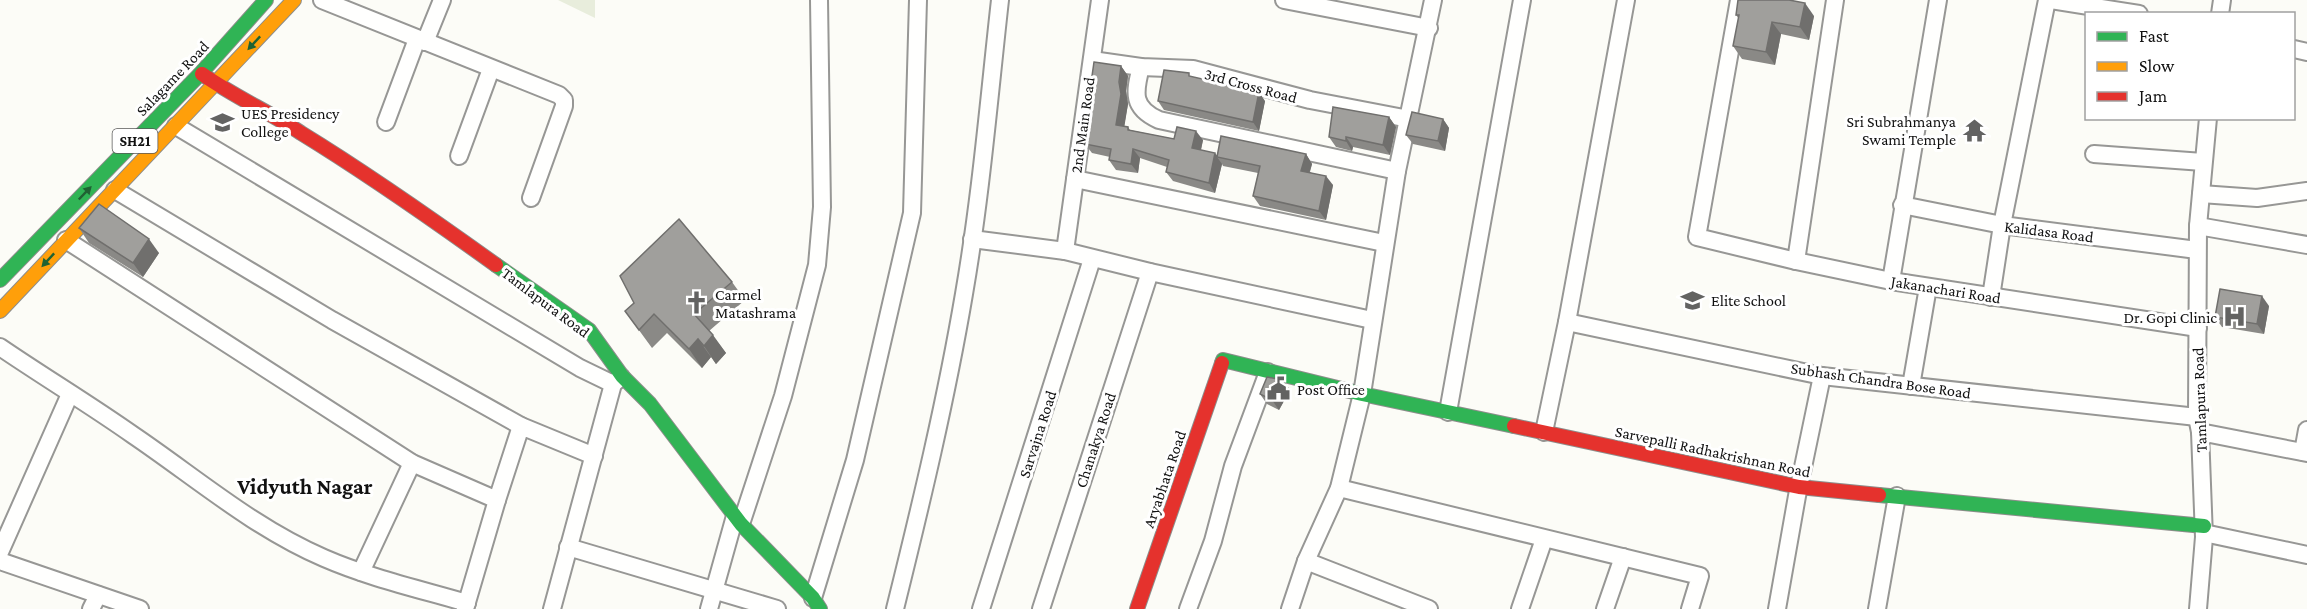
<svg xmlns="http://www.w3.org/2000/svg" width="2307" height="609" font-family="'Crimson Pro',serif">
<style>
.cemetery{fill:#e8eddc}
.lines{fill:none;stroke-linecap:round;stroke-linejoin:round}
.street-casing{stroke:#979795;stroke-width:20}
.fast-casing{stroke:#8d8d8b;stroke-width:16}
.slow-casing{stroke:#8d8d8b;stroke-width:16}
.jam-casing{stroke:#8d8d8b;stroke-width:16}
.street{stroke:#fffffe;stroke-width:16}
.fast{stroke:#30b455;stroke-width:14}
.slow{stroke:#ff9f0a;stroke-width:14}
.jam{stroke:#e5322d;stroke-width:14}
.wall{fill:#8a8986}
.shaded-wall{fill:#706f6d}
.building{fill:#a09f9c;stroke:#706f6d;stroke-width:1.5}
.oneway{fill:#206233}
.labels{text-anchor:middle;stroke-width:6;stroke-linejoin:round;paint-order:stroke}
.shield{fill:#fff;stroke:#585858;stroke-width:1.5}
.shield-label{font-size:15px;font-weight:bold;fill:#111}
.street-label{font-size:16px;fill:#111;stroke:#fff}
.poi-label{font-size:16px;fill:#111;stroke:#fff;text-anchor:start}
.district-label{font-size:22px;font-weight:bold;fill:#111;stroke:#fff}
</style>
<rect width="100%" height="100%" fill="#fcfcf7"/>
<polygon class="cemetery" points="558,0 595,0 595,18"/>
<g class="lines">
<defs>
<g id="street">
<polyline points="322,0 559,95 564,100 564,106 531,198"/>
<polyline points="1284,0 1429,28"/>
<polyline points="1739,0 1697,237 1796,261 1891,281 2198,328"/>
<polyline points="2051,0 2139,14"/>
<polyline points="2220,14 2222,0"/>
<polyline points="425,42 442,0"/>
<polyline points="2294,49 2307,52"/>
<polyline points="1092,60 1141,67 1193,69 1310,100 1409,119"/>
<path d="M1141,67c-7,26 -9,41 18,53l238,51"/>
<polyline points="386,122 417,39"/>
<polyline points="176,126 580,368 613,384"/>
<polyline points="2094,154 2203,162"/>
<polyline points="459,156 491,69"/>
<polyline points="1075,179 1384,243"/>
<polyline points="115,190 332,320 521,426"/>
<polyline points="2201,194 2257,198 2307,191"/>
<polyline points="1902,205 2002,225 2197,250"/>
<polyline points="2198,226 2307,245"/>
<polyline points="972,239 1065,251 1150,272 1372,320"/>
<polyline points="66,240 412,463 497,500"/>
<polyline points="1065,251 1100,0"/>
<polyline points="1796,261 1835,0"/>
<polyline points="1891,281 1938,0"/>
<polyline points="1991,297 2002,225 2047,0"/>
<polyline points="1567,322 1822,376 2197,417"/>
<path d="M0,347c44,30 89,57 133,88 62,42 121,93 191,123 46,20 95,31 143,45"/>
<polyline points="1911,386 1928,287"/>
<polyline points="1448,412 1522,0"/>
<polyline points="1544,432 1567,322 1626,0"/>
<polyline points="2200,432 2307,453"/>
<polyline points="2303,452 2307,430"/>
<polyline points="1339,488 1700,576 1690,609"/>
<polyline points="741,524 783,396 817,265 822,207 819,0"/>
<polyline points="2204,533 2307,555"/>
<polyline points="568,547 777,609"/>
<polyline points="0,552 70,394"/>
<polyline points="0,561 140,609"/>
<polyline points="1306,561 1429,609"/>
<polyline points="361,572 412,463"/>
<polyline points="813,598 855,460 912,213 918,0"/>
<polyline points="91,609 98,595"/>
<polyline points="465,609 497,500 521,426 594,456"/>
<polyline points="552,609 613,384 621,377"/>
<polyline points="709,609 735,516"/>
<path d="M895,609c26,-105 51,-209 69,-315 17,-98 25,-196 36,-294"/>
<polyline points="981,609 1092,259"/>
<polyline points="1041,609 1150,272"/>
<polyline points="1188,609 1213,541 1233,466 1268,372"/>
<polyline points="1290,609 1306,561 1339,488 1362,394 1397,171 1433,0"/>
<polyline points="1520,609 1544,539"/>
<polyline points="1605,609 1623,557"/>
<polyline points="1777,609 1797,496 1822,376"/>
<polyline points="1877,609 1897,496"/>
<polyline points="2198,609 2204,537 2200,432 2197,417 2198,226 2208,118"/>
</g>
<g id="fast">
<polyline points="496,265 589,330 622,376 650,404 741,524 813,598 820,609"/>
<polyline points="0,280 200,74 266,0"/>
<polyline points="1222,363 1223,360 1362,394 1514,426"/>
<polyline points="1879,495 2204,526"/>
</g>
<polyline id="slow" points="0,311 294,0"/>
<g id="jam">
<path d="M202,74c31,22 67,38 99,59 67,41 131,86 195,132"/>
<polyline points="1514,426 1799,487 1879,495"/>
<polyline points="1137,609 1222,363"/>
</g>
</defs>
<use href="#street" class="street-casing"/>
<use href="#fast" class="fast-casing"/>
<use href="#slow" class="slow-casing"/>
<use href="#jam" class="jam-casing"/>
<use href="#street" class="street"/>
<use href="#fast" class="fast"/>
<use href="#slow" class="slow"/>
<use href="#jam" class="jam"/>
</g>
<g class="wall">
<polygon points="1736,15 1814,16 1809,40 1781,34 1775,65 1742,59 1733,46 1739,19"/>
<polygon points="1121,66 1128,76 1126,91 1128,104 1124,126 1128,127 1130,130 1174,139 1203,140 1201,150 1217,155 1306,154 1312,164 1310,172 1333,185 1326,220 1260,206 1253,196 1258,173 1223,166 1222,164 1215,193 1173,181 1166,172 1167,167 1140,158 1138,173 1116,170 1109,160 1110,157 1092,153 1085,144 1091,109 1088,104"/>
<polygon points="1192,77 1265,101 1259,131 1164,110 1158,101"/>
<polygon points="1389,117 1396,127 1390,155 1353,147 1352,151 1336,147 1329,137"/>
<polygon points="1443,119 1449,128 1445,151 1413,144 1406,135"/>
<polygon points="79,228 159,253 143,277 89,243"/>
<polygon points="732,282 745,300 709,331 726,353 716,364 711,357 702,368 667,333 652,348 625,311 634,303"/>
<polygon points="2269,306 2264,334 2222,327 2215,317"/>
<polygon points="1290,390 1279,410 1267,404 1260,394"/>
</g>
<g class="shaded-wall">
<polygon points="1805,3 1814,16 1809,40 1800,27"/>
<polygon points="1772,22 1781,34 1775,65 1766,52"/>
<polygon points="1121,66 1128,76 1126,91 1128,104 1123,135 1116,125"/>
<polygon points="1259,92 1265,101 1259,131 1253,122"/>
<polygon points="1389,117 1396,127 1390,155 1383,145"/>
<polygon points="1443,119 1449,128 1445,151 1438,141"/>
<polygon points="1196,131 1203,140 1199,158 1192,148"/>
<polygon points="1346,137 1353,147 1352,151 1346,141"/>
<polygon points="1133,149 1140,158 1138,173 1131,164"/>
<polygon points="1215,153 1218,157 1217,157 1222,164 1215,193 1209,183"/>
<polygon points="1306,154 1312,164 1307,180 1301,171"/>
<polygon points="1326,176 1333,185 1326,220 1319,211"/>
<polygon points="149,239 159,253 143,277 133,263"/>
<polygon points="2262,296 2269,306 2264,334 2257,324"/>
<polygon points="713,335 726,353 716,364 704,346"/>
<polygon points="698,339 711,357 702,368 689,349"/>
<polygon points="1283,380 1290,390 1279,410 1272,400"/>
</g>
<g class="building">
<polygon points="1738,0 1789,0 1805,3 1800,27 1772,22 1766,52 1733,46 1739,15 1736,15"/>
<polygon points="1094,62 1121,66 1119,82 1121,94 1116,125 1128,127 1128,130 1174,139 1177,127 1196,131 1192,148 1215,153 1209,183 1166,172 1169,160 1133,149 1131,164 1109,160 1111,149 1085,144 1092,105 1088,104"/>
<polygon points="1164,70 1189,73 1189,76 1259,92 1253,122 1158,101"/>
<polygon points="1333,107 1389,117 1383,145 1346,137 1346,141 1329,137"/>
<polygon points="1412,112 1443,119 1438,141 1406,135"/>
<polygon points="1221,136 1306,154 1301,171 1326,176 1319,211 1253,196 1260,166 1217,157"/>
<polygon points="99,204 149,239 133,263 79,228"/>
<polygon points="679,219 732,282 694,314 713,335 704,346 698,339 689,349 654,314 639,330 625,311 634,303 620,276"/>
<polygon points="2220,289 2262,296 2257,324 2215,317"/>
<polygon points="1267,377 1283,380 1272,400 1260,394"/>
</g>
<defs><path id="oneway-solid" d="M-6-.8H1V-3.2L6.5 0L1 3.2V.8H-6Z" transform="scale(1.5)"/></defs>
<g class="oneway">
<use href="#oneway-solid" transform="translate(254 43) rotate(133)"/>
<use href="#oneway-solid" transform="translate(85 193) rotate(-46)"/>
<use href="#oneway-solid" transform="translate(48 260) rotate(133)"/>
</g>
<defs>
<symbol id="university-bare" viewBox="-9 -9 18 18"><path d="M0-5L7-2L0 1L-7-2ZM-4 1L0 2.5L4 1V4Q0 6-4 4Z" fill="#636362" stroke="#fff" stroke-width="2.5" paint-order="stroke"/></symbol>
<symbol id="temple-bare" viewBox="-9 -9 18 18"><path d="M0-6L5-2H3V0L6.5 2.5H4V6H1.5V3h-3V6H-4V2.5H-6.5L-3 0V-2H-5Z" fill="#636362" stroke="#fff" stroke-width="2.5" paint-order="stroke"/></symbol>
<symbol id="school-bare" viewBox="-9 -9 18 18"><path d="M0-5L7-2L0 1L-7-2ZM-4 1L0 2.5L4 1V4Q0 6-4 4Z" fill="#636362" stroke="#fff" stroke-width="2.5" paint-order="stroke"/></symbol>
<symbol id="church-bare" viewBox="-9 -9 18 18"><path d="M-1.2-6h2.4v3.5h3.3v2.4h-3.3V6h-2.4V-.1h-3.3v-2.4h3.3Z" fill="#636362" stroke="#fff" stroke-width="2.5" paint-order="stroke"/></symbol>
<symbol id="hospital-bare" viewBox="-9 -9 18 18"><path d="M-5-5h3v3.5h4V-5h3V5h-3V1.5h-4V5h-3Z" fill="#636362" stroke="#fff" stroke-width="2.5" paint-order="stroke"/></symbol>
<symbol id="civic-bare" viewBox="-9 -9 18 18"><path d="M-.6-6.5H3V-4.5H.6V-3L4-1V1h2V6H-6V1h2V-1L-.6-3ZM-1.2 2.5V6h2.4V2.5Z" fill="#636362" stroke="#fff" stroke-width="2.5" paint-order="stroke"/></symbol>
</defs>
<g fill-rule="evenodd">
<use href="#university-bare" x="206" y="106" width="33" height="33"/>
<use href="#temple-bare" x="1958" y="114" width="33" height="33"/>
<use href="#school-bare" x="1676" y="284" width="33" height="33"/>
<use href="#church-bare" x="680" y="286" width="33" height="33"/>
<use href="#hospital-bare" x="2218" y="300" width="33" height="33"/>
<use href="#civic-bare" x="1262" y="372" width="33" height="33"/>
</g>
<g class="labels">
<rect class="shield" x="112.5" y="129" width="45" height="24" rx="4.5"/>
<g class="shield-label">
<text x="135" y="146">SH21</text>
</g>
<g class="street-label">
<text transform="translate(172 78) rotate(-46)" y="6">Salagame Road</text>
<text transform="translate(1251 85) rotate(15)" y="6">3rd Cross Road</text>
<text transform="translate(1082 125) rotate(-82)" y="6">2nd Main Road</text>
<text transform="translate(2049 231) rotate(7)" y="6">Kalidasa Road</text>
<text transform="translate(1946 289) rotate(9)" y="6">Jakanachari Road</text>
<text transform="translate(546 302) rotate(37)" y="6">Tamlapura Road</text>
<text transform="translate(1881 380) rotate(8)" y="6">Subhash Chandra Bose Road</text>
<text transform="translate(2199 400) rotate(-92)" y="6">Tamlapura Road</text>
<text transform="translate(1037 434) rotate(-72)" y="6">Sarvajna Road</text>
<text transform="translate(1095 440) rotate(-72)" y="6">Chanakya Road</text>
<text transform="translate(1713 451) rotate(12)" y="6">Sarvepalli Radhakrishnan Road</text>
<text transform="translate(1164 479) rotate(-71)" y="6">Aryabhata Road</text>
</g>
<g class="poi-label">
<text x="241" y="119">UES Presidency<tspan x="241" dy="18">College</tspan></text>
<text x="1956" y="127" text-anchor="end">Sri Subrahmanya<tspan x="1956" dy="18">Swami Temple</tspan></text>
<text x="715" y="300">Carmel<tspan x="715" dy="18">Matashrama</tspan></text>
<text x="1711" y="306">Elite School</text>
<text x="2217" y="323" text-anchor="end">Dr. Gopi Clinic</text>
<text x="1297" y="395">Post Office</text>
</g>
<g class="district-label">
<text x="305" y="494">Vidyuth Nagar</text>
</g>
</g>
<rect x="2085" y="12" width="210" height="108" fill="#ffffff" stroke="#a0a0a0" stroke-width="1.5"/>
<rect x="2097" y="32" width="30" height="9" fill="#30b455" stroke="#a0a0a0" stroke-width="1.5"/>
<text x="2139" y="42" font-size="18" fill="#111111">Fast</text>
<rect x="2097" y="62" width="30" height="9" fill="#ff9f0a" stroke="#a0a0a0" stroke-width="1.5"/>
<text x="2139" y="72" font-size="18" fill="#111111">Slow</text>
<rect x="2097" y="92" width="30" height="9" fill="#e5322d" stroke="#a0a0a0" stroke-width="1.5"/>
<text x="2139" y="102" font-size="18" fill="#111111">Jam</text>
</svg>
